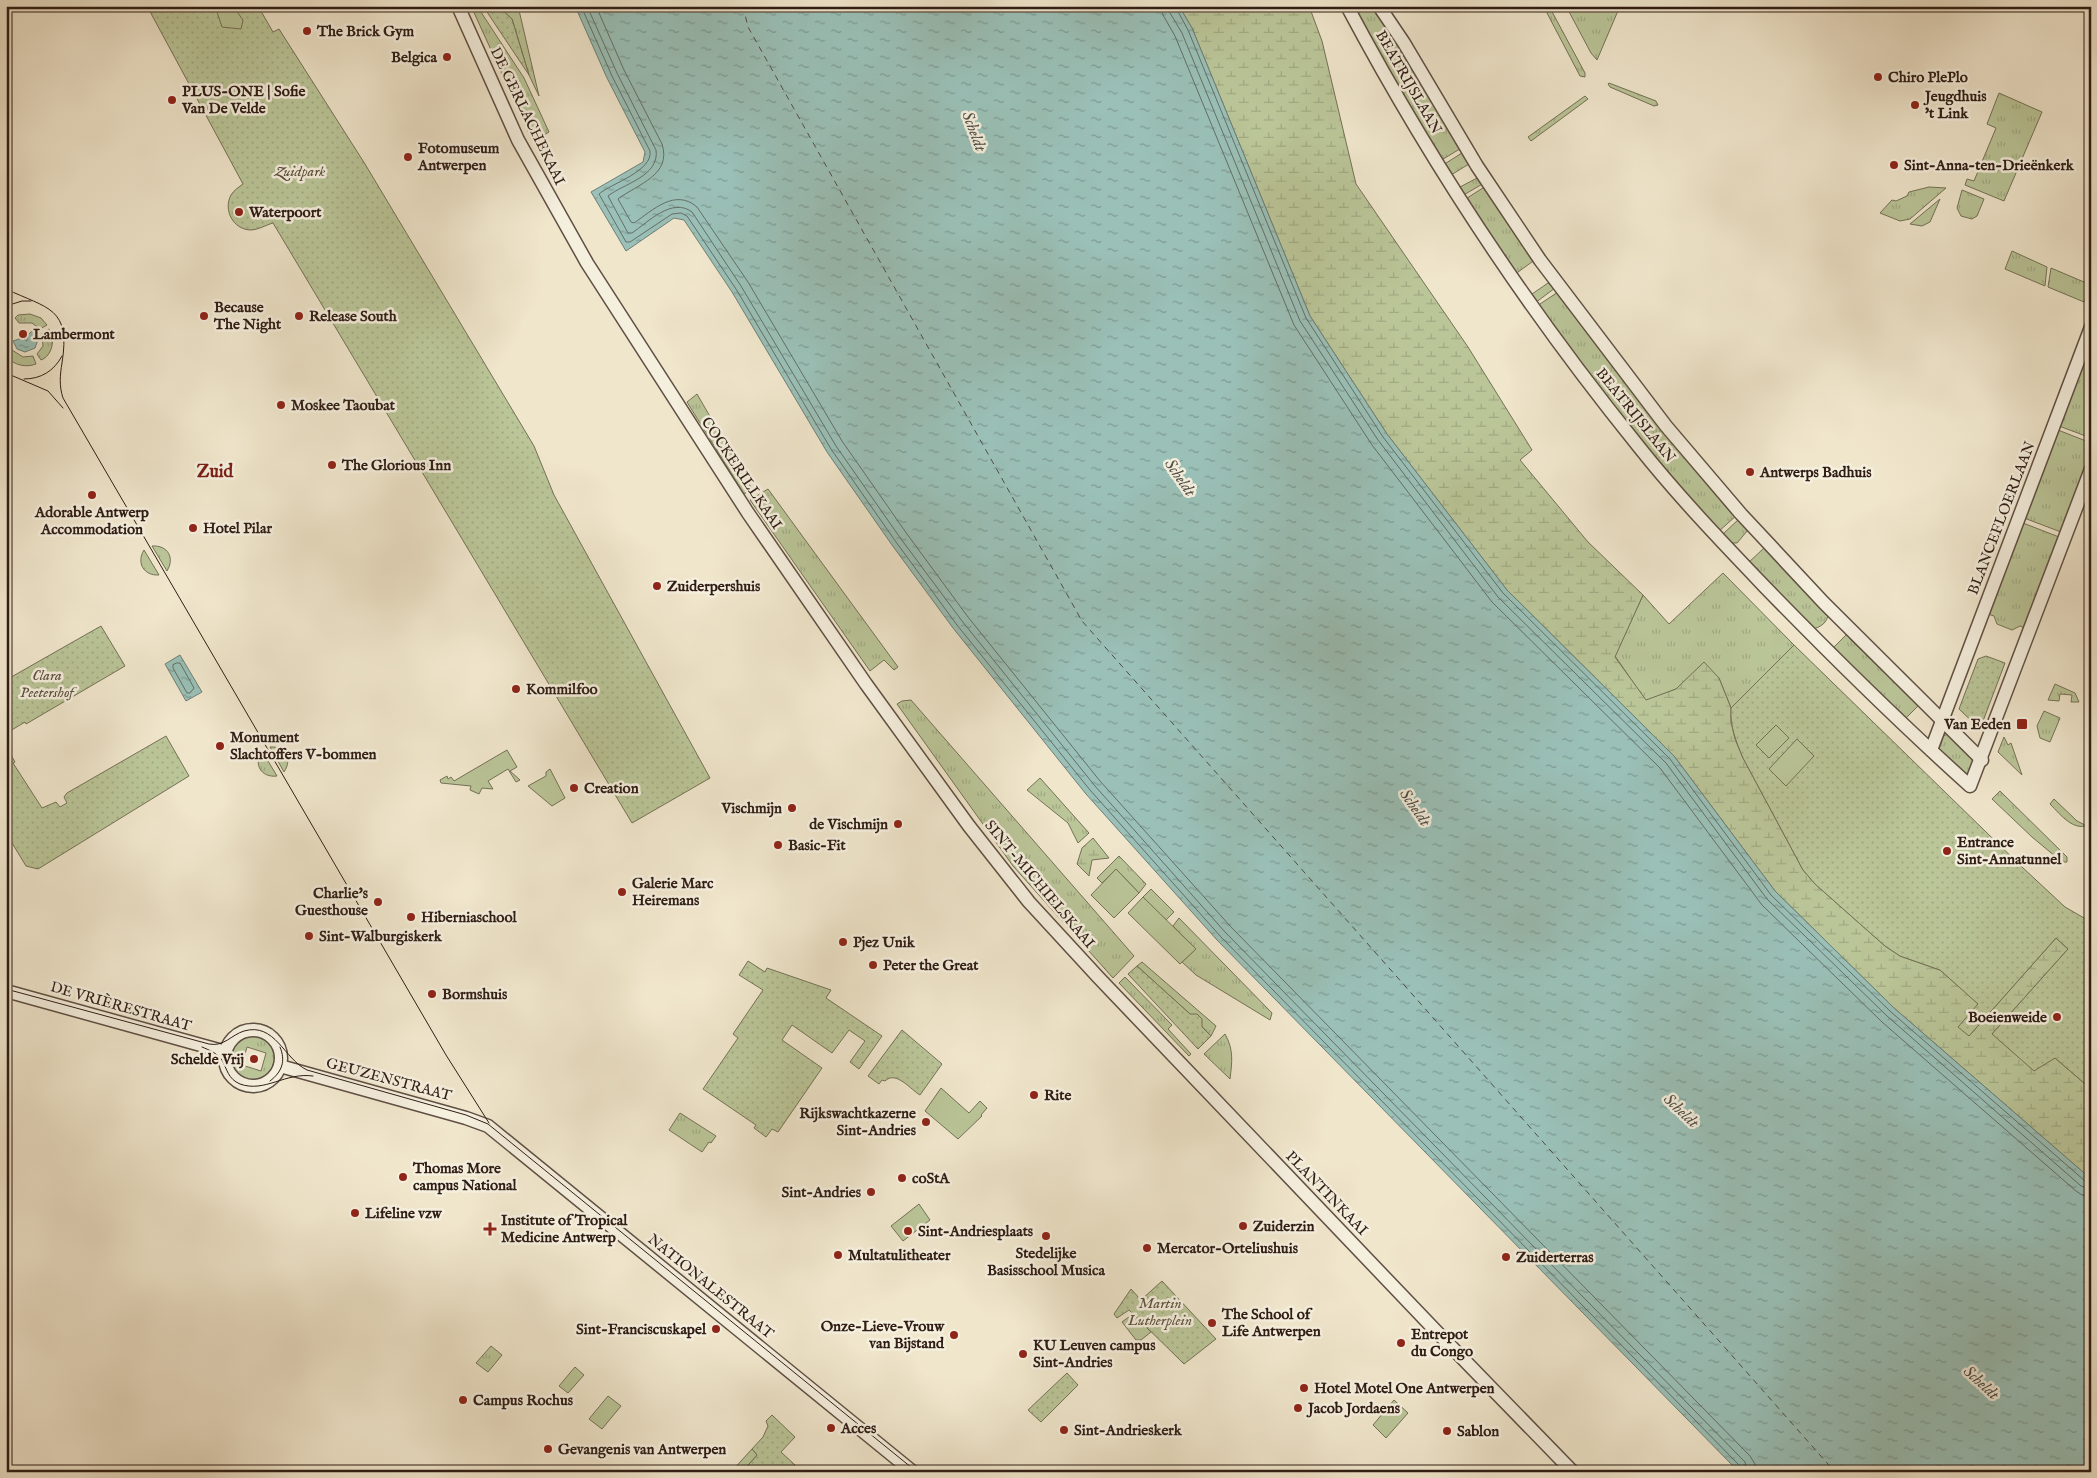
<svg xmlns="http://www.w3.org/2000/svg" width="2097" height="1478" font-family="'IM FELL English',serif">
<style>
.grass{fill:url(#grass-tufts);stroke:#747156;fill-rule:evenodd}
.wetland{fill:url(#wetland-marsh);stroke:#747156}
.park{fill:url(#park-dots);stroke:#747156}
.garden{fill:#bac598;stroke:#747156}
.water{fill:url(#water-ripples);stroke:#6f7f76}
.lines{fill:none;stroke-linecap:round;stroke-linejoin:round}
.shore{stroke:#646e66;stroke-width:1}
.ferry{stroke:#4f4e46;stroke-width:1;stroke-dasharray:6 5;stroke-linecap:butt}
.tertiary-casing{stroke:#5f4f43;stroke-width:15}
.tertiary{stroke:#f5efde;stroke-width:12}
.tram{stroke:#2f1d15;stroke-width:1}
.poi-dot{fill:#8f2418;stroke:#f5efde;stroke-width:2}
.labels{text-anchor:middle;stroke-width:5;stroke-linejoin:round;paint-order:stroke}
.poi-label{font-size:15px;font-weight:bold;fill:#2f1d15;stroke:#f5efde;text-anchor:start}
.street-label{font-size:15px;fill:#2f1d15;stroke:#f5efde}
.park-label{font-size:15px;font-style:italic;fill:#594f3c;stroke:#f5efde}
.water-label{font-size:16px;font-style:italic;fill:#4f4e46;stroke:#f5efde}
.quarter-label{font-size:18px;font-weight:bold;fill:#7a1f14;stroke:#f5efde}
</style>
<defs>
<pattern id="grass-tufts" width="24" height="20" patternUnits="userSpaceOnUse" patternTransform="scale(1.25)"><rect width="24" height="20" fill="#bac598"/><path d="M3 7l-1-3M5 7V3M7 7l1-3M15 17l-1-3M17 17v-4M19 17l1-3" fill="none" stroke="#a0a982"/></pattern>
<pattern id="wetland-marsh" width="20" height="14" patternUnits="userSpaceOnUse" patternTransform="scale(1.25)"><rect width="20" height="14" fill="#bac598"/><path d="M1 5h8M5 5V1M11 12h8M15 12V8" fill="none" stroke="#a0a982"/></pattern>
<pattern id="park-dots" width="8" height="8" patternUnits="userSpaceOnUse" patternTransform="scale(1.25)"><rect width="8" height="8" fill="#bac598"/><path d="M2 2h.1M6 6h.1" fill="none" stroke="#a0a982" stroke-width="1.8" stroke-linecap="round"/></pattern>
<pattern id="water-ripples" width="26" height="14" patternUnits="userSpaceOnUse" patternTransform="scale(1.25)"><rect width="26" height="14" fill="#9ac0b7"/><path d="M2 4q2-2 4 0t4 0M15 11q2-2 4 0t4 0" fill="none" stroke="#7e9b94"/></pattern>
</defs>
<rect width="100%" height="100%" fill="#f0e6cc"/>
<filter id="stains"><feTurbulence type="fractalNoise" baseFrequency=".004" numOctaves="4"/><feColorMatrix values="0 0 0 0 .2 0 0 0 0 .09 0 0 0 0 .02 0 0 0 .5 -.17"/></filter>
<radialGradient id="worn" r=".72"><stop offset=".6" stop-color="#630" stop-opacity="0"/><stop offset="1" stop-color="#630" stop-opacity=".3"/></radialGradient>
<g class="grass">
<polygon points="471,6 477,6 524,78 549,132 533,142"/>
<polygon points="498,6 518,6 539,96 529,75 512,19"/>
<polygon points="1370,6 1375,6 1463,147 1440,161 1356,14"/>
<polygon points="1566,6 1620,6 1597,60 1591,53"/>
<polygon points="1550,8 1585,73 1585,77 1580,76 1547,13 1546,10"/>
<polygon points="1609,83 1656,101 1658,105 1654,106 1610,87 1608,84"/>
<polygon points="1999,93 2042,112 2004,201 1965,185 1967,179 1974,181 1996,128 1987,124"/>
<polygon points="1585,96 1588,99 1531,141 1528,137"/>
<polygon points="1465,151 1469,164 1451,175 1443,165"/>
<polygon points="1479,177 1484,183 1462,196 1459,191 1460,187"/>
<polygon points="1486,186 1536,259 1514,275 1464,200"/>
<polygon points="1929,187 1946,188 1910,219 1900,221 1880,213 1892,200 1896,201 1907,196 1909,192"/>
<polygon points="1962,190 1984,199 1977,216 1972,219 1961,216 1957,208"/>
<polygon points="1940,199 1930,222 1922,226 1910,224"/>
<polygon points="2012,251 2047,267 2045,286 2005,269"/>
<polygon points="2051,268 2091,285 2084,302 2048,287"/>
<polygon points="1548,283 1555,288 1535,303 1531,297 1532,294"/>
<polygon points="1558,292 1737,515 1718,532 1643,444 1537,306"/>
<polygon points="30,314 41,318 47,325 40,329 32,323 19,323 15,318 18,315"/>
<path d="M49,329c7,10 3,27 -8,31l-4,-6 6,-8 -1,-13z"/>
<polygon points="2091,344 2091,438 2059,426"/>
<path d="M12,350l11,7 10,-1 3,8c-11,4 -21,1 -30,-7v-3z"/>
<polygon points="697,394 752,489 744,494 687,402"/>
<polygon points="2058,430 2091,443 2091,454 2061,532 2024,518"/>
<polygon points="768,489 898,667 894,670 884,660 870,671 750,500"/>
<polygon points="1740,518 1748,530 1737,543 1730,543 1722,535"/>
<polygon points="2023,523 2059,537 2025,628 2020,626 2012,630 1997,624 1994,616 1988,614"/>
<path d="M152,546c16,-1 23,12 15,25z"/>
<path d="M1764,548l64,66c0,8 -8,14 -16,15l-65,-65z"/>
<path d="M144,550l15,25c-15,1 -23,-12 -15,-25z"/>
<polygon points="1723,573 1794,645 1731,708 1719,678 1704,663 1676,689 1646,701 1615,656 1643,595 1669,624"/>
<polygon points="1848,633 1852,637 1850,639 1916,703 1918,701 1920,704 1905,719 1831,650"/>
<polygon points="2055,684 2075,693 2079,702 2071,702 2072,695 2060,694 2059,701 2048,700"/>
<polygon points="911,700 1134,956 1113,978 1013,866 897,704 902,701"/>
<polygon points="2044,711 2060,718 2050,742 2040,738 2037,726"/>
<polygon points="1948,734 1974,761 1968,773 1965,775 1939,749 1943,736"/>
<polygon points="2004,737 2008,745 2011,743 2022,775 1998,752"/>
<path d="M270,747c15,-1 23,12 14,25z"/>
<path d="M262,751l15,25c-16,2 -24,-12 -15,-25z"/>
<polygon points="1040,778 1089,833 1078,843 1068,823 1027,790"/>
<polygon points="2000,791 2067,857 2067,862 2062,862 2032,837 1992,799"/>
<path d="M2054,799l23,22 8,4 6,-14v13c-17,9 -30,-9 -41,-20z"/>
<polygon points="1119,856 1146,884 1139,893 1116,869 1102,883 1097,878"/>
<polygon points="1151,889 1174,912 1166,920 1143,897"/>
<polygon points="1179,918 1272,1013 1270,1020 1196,975 1182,962 1196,949 1173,926"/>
<polygon points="1142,962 1216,1026 1211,1036 1190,1014 1137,966"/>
<polygon points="1125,977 1172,1025 1168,1029 1191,1054 1189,1056 1119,983"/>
<path d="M255,1032c32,7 32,50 0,52 -34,3 -38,-49 0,-52zM247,1047l19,6 -5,18 -19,-6z"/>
<path d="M1225,1034c9,16 7,28 5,45l-26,-25z"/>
<polygon points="680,1113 716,1136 711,1143 709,1142 702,1152 669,1130"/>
<polygon points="491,1346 502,1355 488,1372 476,1363"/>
</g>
<g class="wetland">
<polygon points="1179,6 1309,6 1322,41 1356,184 1468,347 1532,450 1520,460 1588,542 1643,595 1615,657 1646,700 1676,689 1704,662 1719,678 1731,708 1731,722 1735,739 1743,758 1803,870 1815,884 1885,946 1900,956 1940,970 1979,1004 1969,1036 2056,938 2068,949 1992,1034 2055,1058 2091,1089 2091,1179 1894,1008 1775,891 1674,756 1507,590 1387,434 1310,316 1192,28"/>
<polygon points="1093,838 1109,858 1092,860 1089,876 1077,864 1082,848"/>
</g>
<g class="park">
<path d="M147,6h111l15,26 6,-3 86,135 169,282 20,49 156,283 -78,45 -359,-600c-7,2 -15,7 -23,7 -17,-1 -27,-20 -19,-35 3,-5 8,-8 12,-11z"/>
<polygon points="483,6 498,6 512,19 529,75"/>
<polygon points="101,626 125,666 26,724 25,722 10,731 11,733 6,735 6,680"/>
<path d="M1794,645l228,222 43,40 26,15v167l-36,-31 -21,13 -42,-37 76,-85 -12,-11 -87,98 -11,-9 20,-23 -38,-34 -40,-14 -15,-10 -70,-62 -12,-14 -60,-112c-7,-17 -13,-31 -12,-50z"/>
<polygon points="1986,656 2005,663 1980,729 1959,709 1978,659"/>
<polygon points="166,736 189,776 38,869 26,866 6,833 6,746 15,762 13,763 42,808 56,802 60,807 67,803 64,797 67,793"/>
<polygon points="748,961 765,972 767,968 831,990 826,998 882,1036 859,1069 850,1062 865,1041 849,1030 832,1053 792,1025 782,1040 822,1068 778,1132 772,1129 766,1137 754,1128 756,1125 703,1089 738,1038 733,1034 763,990 739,975"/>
<polygon points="1137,966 1190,1014 1197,1014 1202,1019 1202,1027 1211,1036 1198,1049 1128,974"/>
<path d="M902,1030l40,34 -22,31c-9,-5 -24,-25 -35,-14l-3,-1 -3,4 -11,-8z"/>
<polygon points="1162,1281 1216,1339 1184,1364 1129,1310 1117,1318 1114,1314 1131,1289 1141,1300"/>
<polygon points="1067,1373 1078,1385 1041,1422 1028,1410"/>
<polygon points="772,1415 795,1437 781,1452 795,1465 789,1472 771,1472 765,1466 760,1472 742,1472 757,1455 752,1449 763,1437 768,1426 766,1421"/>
</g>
<g class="garden">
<polygon points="215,6 233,6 243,20 241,29 222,27"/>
<polygon points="1776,725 1789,738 1769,758 1756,745"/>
<polygon points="1797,739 1814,756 1786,786 1769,769"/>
<polygon points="507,750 517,767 510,771 520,780 516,782 508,769 488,781 493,789 482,788 479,794 470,790 471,786 441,783 440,780 447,776 448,779 451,777 454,781"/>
<polygon points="550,769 565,798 552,806 528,786 546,776 546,772"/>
<polygon points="1116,869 1139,893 1114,918 1091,895"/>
<polygon points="1143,897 1196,949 1180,964 1128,913"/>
<polygon points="941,1088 969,1113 980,1101 987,1108 981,1115 982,1116 958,1139 925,1111"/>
<polygon points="919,1204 930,1220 903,1241 891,1226"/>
<polygon points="1133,1314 1151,1332 1141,1340 1136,1340 1122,1322"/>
<polygon points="575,1367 584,1375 568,1393 559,1386"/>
<polygon points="608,1396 621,1406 602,1429 589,1419"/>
<polygon points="1394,1400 1408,1413 1386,1438 1373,1425"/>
<polygon points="752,1449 757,1455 742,1472 731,1472"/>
</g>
<g class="water">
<polygon points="575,6 1179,6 1192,28 1310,316 1387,434 1507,590 1674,756 1775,891 1894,1008 2091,1179 2091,1472 1739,1472 1217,940 1086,794 953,628 892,545 827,452 732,292 684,220 674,218 626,251 591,192 643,162 645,152 607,78"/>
<polygon points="34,329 39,337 35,348 25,352 17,349 13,341 22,338 27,341 27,336"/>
<polygon points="180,655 202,692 186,701 165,664"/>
</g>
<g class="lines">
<g class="shore">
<path d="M581,6l31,70 38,75c3,20 -38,32 -51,43l27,48h4l42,-28 9,-1 6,3 49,73 95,160 65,93 61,83 133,165 131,147 519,529 2,6"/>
<path d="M587,6l30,67 39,77c4,26 -33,34 -48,46l20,37h4c16,-11 40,-36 60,-21l49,74 95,160 65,93 61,82 133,165 130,146 520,530 3,10"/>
<path d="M596,6l28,64 38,74c10,31 -24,40 -44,55l13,23 3,1c19,-13 41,-35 63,-16l51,75 94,159 65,93 61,83 132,164 131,146 519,529 5,8 1,8"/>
<polyline points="1161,6 1163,15 1175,36 1294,325 1372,445 1492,602 1660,768 1762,905 1882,1022 2076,1191 2082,1195 2091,1196"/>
<polyline points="1169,6 1170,13 1182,33 1300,321 1378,440 1498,597 1666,763 1767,899 1887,1016 2081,1186 2091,1189"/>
<polyline points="1175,6 1188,30 1306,318 1383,437 1503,593 1670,759 1771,895 1891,1012 2085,1181 2091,1183"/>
<polygon points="177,663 180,663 194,688 190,693 187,693 173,668 173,665"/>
</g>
<polyline class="ferry" points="743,6 748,27 1082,621 1835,1472"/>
<defs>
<g id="tertiary">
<polyline points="458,6 518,140 587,263 748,513 866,684 969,826 1029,902 1098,977 1435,1330 1573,1472"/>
<path d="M1347,6c83,156 181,304 292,441 39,49 82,94 125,139 67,69 135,136 206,200l121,-317"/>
<polyline points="1379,6 1404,43 1477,166 1540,260 1666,426 1741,514 1824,603 1982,760"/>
<polyline points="1931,750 2091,327"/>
<polyline points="6,991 226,1052"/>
<circle cx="253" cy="1058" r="28"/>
<polyline points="280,1066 466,1118 488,1126 913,1472"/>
</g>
</defs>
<use href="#tertiary" class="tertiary-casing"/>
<use href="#tertiary" class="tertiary"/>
<g class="tram">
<path d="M6,289c42,20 65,18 56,74 -2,12 -3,23 1,35l383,657 43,68"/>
<polyline points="6,306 22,301 31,301"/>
<polyline points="6,373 48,391 63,408"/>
<path d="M24,379c17,0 30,-8 38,-23"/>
<path d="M6,989l203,55c15,3 22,-9 35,-13 31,-9 40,28 63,39l159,45 22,9 429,348"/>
<path d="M202,1047c7,3 15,6 20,13 5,9 6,19 18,24 25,9 45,-12 73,-8"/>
<path d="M270,1081c12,-9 16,-20 10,-34"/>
</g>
</g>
<g class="poi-dot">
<circle cx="307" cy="31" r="5"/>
<circle cx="447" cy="57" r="5"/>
<circle cx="1878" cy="77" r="5"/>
<circle cx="172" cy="100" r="5"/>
<circle cx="1915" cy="105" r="5"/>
<circle cx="408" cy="157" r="5"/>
<circle cx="1894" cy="165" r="5"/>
<circle cx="239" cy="212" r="5"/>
<circle cx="204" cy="316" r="5"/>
<circle cx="299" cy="316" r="5"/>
<circle cx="23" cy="334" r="5"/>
<circle cx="281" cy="405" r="5"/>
<circle cx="332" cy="465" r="5"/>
<circle cx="1750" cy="472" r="5"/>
<circle cx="92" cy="495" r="5"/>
<circle cx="193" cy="528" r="5"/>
<circle cx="657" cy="586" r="5"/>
<circle cx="516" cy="689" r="5"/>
<rect x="2016" y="718" width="12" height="12" rx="2.5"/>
<circle cx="220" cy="746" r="5"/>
<circle cx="574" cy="788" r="5"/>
<circle cx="792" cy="808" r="5"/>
<circle cx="898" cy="824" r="5"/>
<circle cx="778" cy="845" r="5"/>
<circle cx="1947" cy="851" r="5"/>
<circle cx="622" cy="892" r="5"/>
<circle cx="378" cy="902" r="5"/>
<circle cx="411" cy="917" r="5"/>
<circle cx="309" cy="936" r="5"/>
<circle cx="843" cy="942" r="5"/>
<circle cx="873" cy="965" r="5"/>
<circle cx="432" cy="994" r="5"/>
<circle cx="2057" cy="1017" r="5"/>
<circle cx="254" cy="1059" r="5"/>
<circle cx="1034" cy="1095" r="5"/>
<circle cx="926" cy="1122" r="5"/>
<circle cx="403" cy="1177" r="5"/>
<circle cx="902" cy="1178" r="5"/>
<circle cx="871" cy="1192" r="5"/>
<circle cx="355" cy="1213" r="5"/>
<circle cx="1243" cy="1226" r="5"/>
<path d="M487.5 1221.5h5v5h5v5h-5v5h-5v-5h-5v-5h5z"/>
<circle cx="908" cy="1231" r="5"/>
<circle cx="1046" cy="1236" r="5"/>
<circle cx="1147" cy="1248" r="5"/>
<circle cx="838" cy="1255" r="5"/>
<circle cx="1506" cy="1257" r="5"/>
<circle cx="1212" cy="1323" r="5"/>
<circle cx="716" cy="1329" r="5"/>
<circle cx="954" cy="1335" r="5"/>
<circle cx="1401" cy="1343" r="5"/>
<circle cx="1023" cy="1354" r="5"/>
<circle cx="1304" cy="1388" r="5"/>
<circle cx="463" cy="1400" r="5"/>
<circle cx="1298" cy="1408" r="5"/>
<circle cx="831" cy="1428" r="5"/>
<circle cx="1064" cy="1430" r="5"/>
<circle cx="1447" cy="1431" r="5"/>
<circle cx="548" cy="1449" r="5"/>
</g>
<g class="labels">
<g class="poi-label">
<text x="317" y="36">The Brick Gym</text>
<text x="437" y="62" text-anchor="end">Belgica</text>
<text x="1888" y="82">Chiro PlePlo</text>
<text x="182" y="96">PLUS-ONE | Sofie<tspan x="182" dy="17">Van De Velde</tspan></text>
<text x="1925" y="101">Jeugdhuis<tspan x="1925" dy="17">'t Link</tspan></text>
<text x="418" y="153">Fotomuseum<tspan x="418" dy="17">Antwerpen</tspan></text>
<text x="1904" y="170">Sint-Anna-ten-Drieënkerk</text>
<text x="249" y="217">Waterpoort</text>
<text x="214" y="312">Because<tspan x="214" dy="17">The Night</tspan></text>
<text x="309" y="321">Release South</text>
<text x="33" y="339">Lambermont</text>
<text x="291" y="410">Moskee Taoubat</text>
<text x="342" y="470">The Glorious Inn</text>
<text x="1760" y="477">Antwerps Badhuis</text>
<text x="92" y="517" text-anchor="middle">Adorable Antwerp<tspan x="92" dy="17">Accommodation</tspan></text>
<text x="203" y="533">Hotel Pilar</text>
<text x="667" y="591">Zuiderpershuis</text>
<text x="526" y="694">Kommilfoo</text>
<text x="2011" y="729" text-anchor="end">Van Eeden</text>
<text x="230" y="742">Monument<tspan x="230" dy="17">Slachtoffers V-bommen</tspan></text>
<text x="584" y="793">Creation</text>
<text x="782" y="813" text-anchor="end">Vischmijn</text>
<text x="888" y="829" text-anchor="end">de Vischmijn</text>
<text x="1957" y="847">Entrance<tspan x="1957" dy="17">Sint-Annatunnel</tspan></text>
<text x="788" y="850">Basic-Fit</text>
<text x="632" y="888">Galerie Marc<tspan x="632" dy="17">Heiremans</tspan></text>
<text x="368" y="898" text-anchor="end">Charlie's<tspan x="368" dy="17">Guesthouse</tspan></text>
<text x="421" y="922">Hiberniaschool</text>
<text x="319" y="941">Sint-Walburgiskerk</text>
<text x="853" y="947">Pjez Unik</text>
<text x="883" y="970">Peter the Great</text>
<text x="442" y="999">Bormshuis</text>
<text x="2047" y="1022" text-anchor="end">Boeienweide</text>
<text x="244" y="1064" text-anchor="end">Schelde Vrij</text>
<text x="1044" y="1100">Rite</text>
<text x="916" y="1118" text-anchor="end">Rijkswachtkazerne<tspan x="916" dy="17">Sint-Andries</tspan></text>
<text x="413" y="1173">Thomas More<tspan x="413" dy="17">campus National</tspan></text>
<text x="912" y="1183">coStA</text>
<text x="861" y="1197" text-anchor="end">Sint-Andries</text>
<text x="365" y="1218">Lifeline vzw</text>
<text x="501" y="1225">Institute of Tropical<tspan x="501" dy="17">Medicine Antwerp</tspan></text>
<text x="1253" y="1231">Zuiderzin</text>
<text x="918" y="1236">Sint-Andriesplaats</text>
<text x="1157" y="1253">Mercator-Orteliushuis</text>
<text x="1046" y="1258" text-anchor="middle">Stedelijke<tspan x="1046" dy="17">Basisschool Musica</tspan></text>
<text x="848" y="1260">Multatulitheater</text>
<text x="1516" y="1262">Zuiderterras</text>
<text x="1222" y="1319">The School of<tspan x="1222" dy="17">Life Antwerpen</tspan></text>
<text x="944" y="1331" text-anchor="end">Onze-Lieve-Vrouw<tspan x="944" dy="17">van Bijstand</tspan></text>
<text x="706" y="1334" text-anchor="end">Sint-Franciscuskapel</text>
<text x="1411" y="1339">Entrepot<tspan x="1411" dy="17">du Congo</tspan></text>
<text x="1033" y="1350">KU Leuven campus<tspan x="1033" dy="17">Sint-Andries</tspan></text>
<text x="1314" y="1393">Hotel Motel One Antwerpen</text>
<text x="473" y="1405">Campus Rochus</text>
<text x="1308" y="1413">Jacob Jordaens</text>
<text x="841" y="1433">Acces</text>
<text x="1074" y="1435">Sint-Andrieskerk</text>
<text x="1457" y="1436">Sablon</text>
<text x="558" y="1454">Gevangenis van Antwerpen</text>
</g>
<g class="street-label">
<text transform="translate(1409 82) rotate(60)" y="5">BEATRIJSLAAN</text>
<text transform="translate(528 116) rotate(64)" y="5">DE GERLACHEKAAI</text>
<text transform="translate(1636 415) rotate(51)" y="5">BEATRIJSLAAN</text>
<text transform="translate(742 473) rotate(56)" y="5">COCKERILLKAAI</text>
<text transform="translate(2001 518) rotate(-69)" y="5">BLANCEFLOERLAAN</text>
<text transform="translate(1040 884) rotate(50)" y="5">SINT-MICHIELSKAAI</text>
<text transform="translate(121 1006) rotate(16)" y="5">DE VRIÈRESTRAAT</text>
<text transform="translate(389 1079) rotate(15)" y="5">GEUZENSTRAAT</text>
<text transform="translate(1327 1193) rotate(46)" y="5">PLANTINKAAI</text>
<text transform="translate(711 1286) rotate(39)" y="5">NATIONALESTRAAT</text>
</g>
<g class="park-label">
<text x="300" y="176">Zuidpark</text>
<text x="47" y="680">Clara<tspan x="47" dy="17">Peetershof</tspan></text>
<text x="1160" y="1308">Martin<tspan x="1160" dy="17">Lutherplein</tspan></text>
</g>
<g class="water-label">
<text transform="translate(975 131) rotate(69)" y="6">Scheldt</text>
<text transform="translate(1181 477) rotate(55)" y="6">Scheldt</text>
<text transform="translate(1416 807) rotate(55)" y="6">Scheldt</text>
<text transform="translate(1682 1110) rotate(43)" y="6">Scheldt</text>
<text transform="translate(1982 1382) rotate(42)" y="6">Scheldt</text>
</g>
<g class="quarter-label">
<text x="215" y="477">Zuid</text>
</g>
</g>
<rect width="2097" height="1478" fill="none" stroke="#f0e6cc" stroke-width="25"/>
<rect x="8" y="8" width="2082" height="1463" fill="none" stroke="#2f1d15" stroke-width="2.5"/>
<rect x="12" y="12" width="2072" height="1453" fill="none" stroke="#2f1d15"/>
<rect width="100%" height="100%" filter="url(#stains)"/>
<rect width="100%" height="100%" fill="url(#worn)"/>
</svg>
